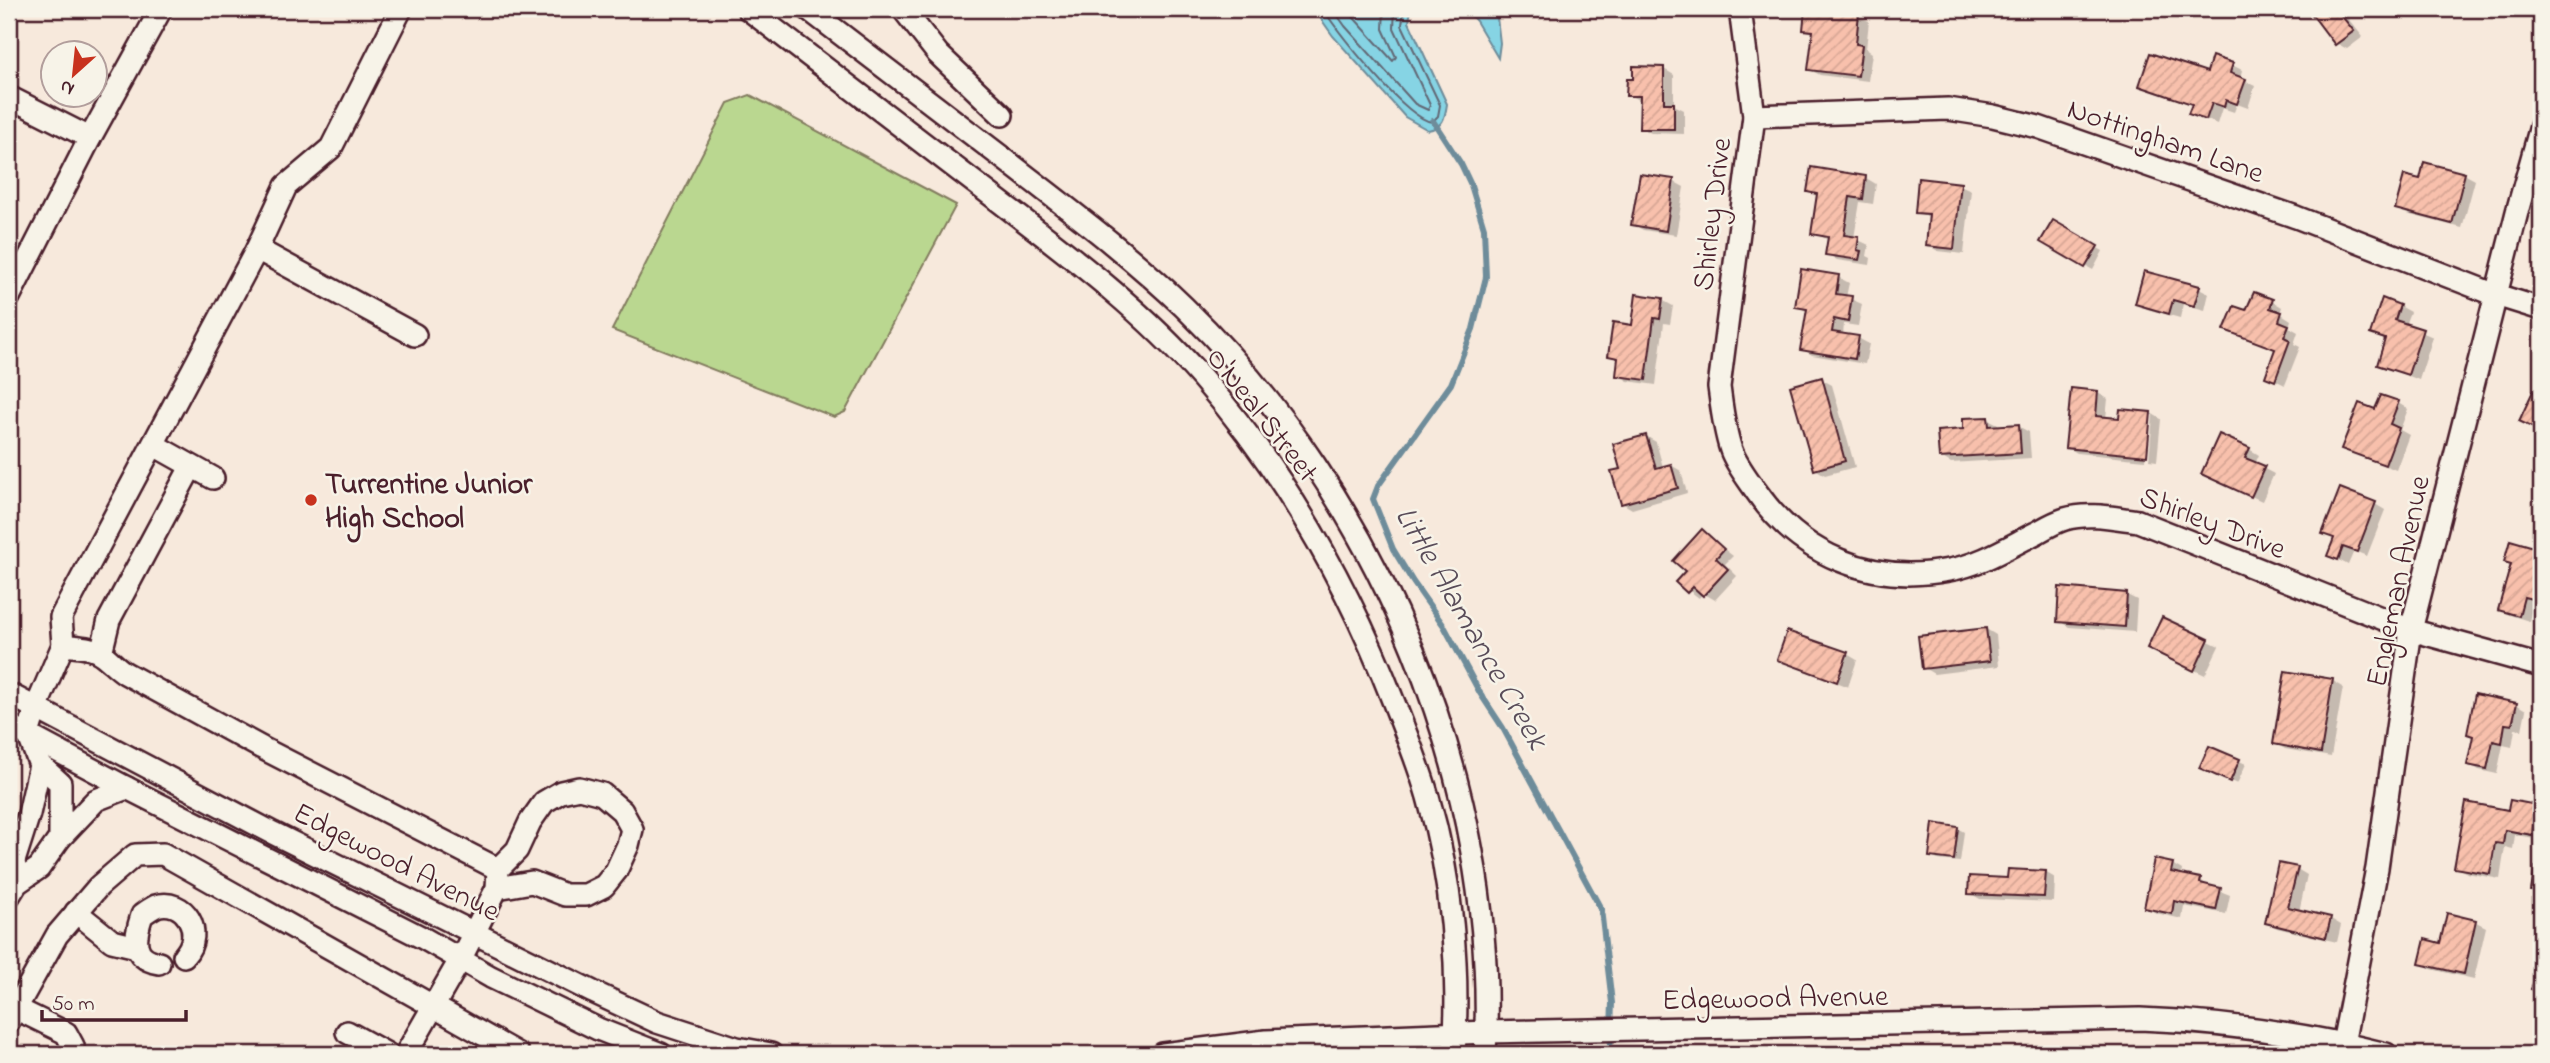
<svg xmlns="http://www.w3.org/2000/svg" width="2550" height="1063" font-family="'Indie Flower',sans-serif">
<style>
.pitch{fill:#bad790;stroke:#827b5e;stroke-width:2}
.water{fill:#86d4e4;stroke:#6e8c9a;stroke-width:2}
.shadow{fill:#0003}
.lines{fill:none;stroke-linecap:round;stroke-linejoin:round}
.shore{stroke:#626775;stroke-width:2}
.stream{stroke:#6e8c9a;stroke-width:6}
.building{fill:url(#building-hatch);stroke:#4a1f2b;stroke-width:2}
.minor-casing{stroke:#4a1f2b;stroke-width:26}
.minor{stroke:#f7f3e8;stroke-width:21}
.poi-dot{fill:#c8321e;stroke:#f7f3e8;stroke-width:2.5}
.labels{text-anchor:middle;stroke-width:5;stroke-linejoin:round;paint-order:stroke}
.street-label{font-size:30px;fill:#4a1f2b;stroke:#f7f3e8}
.poi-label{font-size:30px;font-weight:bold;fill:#4a1f2b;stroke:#f7f3e8;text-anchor:start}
.water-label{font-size:32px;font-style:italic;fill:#594c59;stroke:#f7f3e8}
</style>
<defs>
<pattern id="building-hatch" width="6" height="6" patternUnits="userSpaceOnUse" patternTransform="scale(1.75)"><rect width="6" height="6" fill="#f8c0ac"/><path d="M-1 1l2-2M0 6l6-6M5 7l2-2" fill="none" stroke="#d6a594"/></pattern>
</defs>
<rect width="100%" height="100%" fill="#f7e9dc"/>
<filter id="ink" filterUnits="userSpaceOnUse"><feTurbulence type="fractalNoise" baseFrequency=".0143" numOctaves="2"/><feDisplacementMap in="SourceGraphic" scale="14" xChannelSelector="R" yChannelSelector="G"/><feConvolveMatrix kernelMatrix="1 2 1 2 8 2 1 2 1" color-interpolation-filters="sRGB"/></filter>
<g filter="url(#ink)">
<polygon class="pitch" points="750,95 956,205 845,412 834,417 612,330 728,103"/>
<g class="water">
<path d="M1314,9h97l-2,13 38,82c-2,14 -4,23 -19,26l-23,-13 -72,-81z"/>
<polygon points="1465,9 1496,9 1500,43 1498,58 1476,21"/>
</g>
<g class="shadow">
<polygon points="1600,9 1653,9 1653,13 1610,16"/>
<polygon points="1807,9 1853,9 1852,14 1869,21 1866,49 1872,53 1868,81 1820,75 1810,70 1814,34 1805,29"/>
<polygon points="2311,9 2353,9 2345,15 2363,37 2347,49 2336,43"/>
<polygon points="2232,65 2242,70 2240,79 2255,86 2248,108 2237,104 2234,112 2222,108 2217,124 2191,113 2193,105 2151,91 2141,85 2208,74"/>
<polygon points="1664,69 1674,75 1674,105 1684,110 1684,134 1651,133 1641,128 1641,101 1628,95"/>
<polygon points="1813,169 1866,178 1876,184 1873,204 1860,202 1854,238 1869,245 1867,256 1871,258 1870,265 1837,260 1827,254 1829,240 1813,233 1818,197 1809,191"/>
<polygon points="2464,174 2475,180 2462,228 2407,214 2397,209"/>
<polygon points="1673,181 1684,187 1676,235 1643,230 1633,224"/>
<polygon points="1960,185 1971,190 1964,254 1938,251 1927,245 1930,218 1916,212"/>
<polygon points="2053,223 2103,251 2093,270 2043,242"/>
<polygon points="1838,277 1849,283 1846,297 1862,304 1858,326 1844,324 1843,335 1858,338 1869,344 1865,364 1812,355 1802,349 1808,312 1797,306"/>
<polygon points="2199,288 2209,293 2205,310 2183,304 2180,318 2147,309 2137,303"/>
<polygon points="1662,300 1673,306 1670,324 1664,323 1656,385 1628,381 1618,375 1620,361 1610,355 1633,327"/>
<polygon points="2272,301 2282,307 2280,313 2291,320 2289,327 2298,332 2294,344 2300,347 2285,385 2267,376 2277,350 2227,330 2247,313"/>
<polygon points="2399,306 2410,312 2405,325 2433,337 2419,380 2379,364 2386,341 2372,333"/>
<polygon points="1821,379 1832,385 1855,467 1825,475 1815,469"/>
<polygon points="2098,393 2108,399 2106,418 2121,420 2151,413 2161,419 2157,461 2149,460 2153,415 2149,415 2145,460 2077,453 2067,447"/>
<polygon points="2398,403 2408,409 2400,430 2409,435 2396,470 2343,448 2376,411"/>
<polygon points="1988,419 1998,424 1998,427 2018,426 2029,432 2031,458 1951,463 1941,457 1965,431"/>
<polygon points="1646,436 1656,442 1663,467 1671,465 1681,471 1687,493 1632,509 1622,503 1622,470"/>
<polygon points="2249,449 2259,455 2255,464 2274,474 2262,501 2213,479"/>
<polygon points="2375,504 2385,510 2367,556 2354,551 2348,565 2329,555 2335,539 2324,533"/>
<polygon points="1702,532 1733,556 1725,564 1737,576 1715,600 1703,593 1699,598 1678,582 1687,571"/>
<polygon points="2511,543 2541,551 2541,603 2534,601 2529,621 2510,615 2500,610 2512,564"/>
<polygon points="2061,589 2127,595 2137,600 2135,632 2069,627 2059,621"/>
<polygon points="2162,619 2219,646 2205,675 2159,653"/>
<polygon points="1986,629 1996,635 1999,666 1934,674 1924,668"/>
<polygon points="1847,654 1857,660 1848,687 1779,660"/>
<polygon points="2287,673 2333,681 2343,687 2331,757 2285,749 2275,743"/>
<polygon points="2516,704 2526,710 2522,730 2515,729 2512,747 2503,745 2497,774 2479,770 2469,764"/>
<polygon points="2210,748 2246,764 2237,784 2208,771"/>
<polygon points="2536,807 2541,810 2541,839 2515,835 2513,849 2505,847 2500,879 2467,873 2456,867 2510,812"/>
<polygon points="1957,828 1964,832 1960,862 1938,860 1931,856"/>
<polygon points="2172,864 2182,870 2181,876 2200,880 2210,887 2230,895 2226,914 2184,906 2182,919 2156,913 2146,907"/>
<polygon points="2297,869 2307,875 2299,912 2331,919 2341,925 2337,942 2277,928 2267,922"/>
<polygon points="2045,872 2055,878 2054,902 1980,899 1970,893"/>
<polygon points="2476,922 2486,927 2474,979 2431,969 2421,963 2442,945"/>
</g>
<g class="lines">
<g class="shore">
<path d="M1323,9c16,24 83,110 109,113l6,-6 2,-11 -38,-80 2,-16"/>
<polyline points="1333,9 1345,26 1415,104 1428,110 1430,105 1394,28 1395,9"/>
<polyline points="1346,9 1393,61 1396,57 1383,29 1384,9"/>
</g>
<polyline class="stream" points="1433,121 1461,164 1471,185 1484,228 1486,277 1473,329 1451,384 1378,486 1373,499 1393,549 1413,582 1444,626 1480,693 1503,728 1601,909 1612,1003 1610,1054"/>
</g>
<g class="building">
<polygon points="1805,9 1842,9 1842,11 1859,13 1856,44 1862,45 1858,76 1808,70 1813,31 1803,30"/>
<polygon points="2308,9 2336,9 2354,31 2335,45"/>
<polygon points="2150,53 2207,72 2212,56 2233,63 2230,73 2246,79 2237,104 2226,100 2224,107 2212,103 2206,120 2188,114 2192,104 2139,86"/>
<polygon points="1633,66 1664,67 1664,103 1674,103 1674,129 1639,129 1640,96 1626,96 1627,79 1633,79"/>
<polygon points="2424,162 2465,173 2452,224 2395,209 2404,175 2420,179"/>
<polygon points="1811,167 1866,176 1863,199 1850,197 1844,235 1859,237 1857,250 1861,251 1859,260 1825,255 1828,237 1811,234 1817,194 1807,192"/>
<polygon points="1640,174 1674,179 1666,231 1631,225"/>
<polygon points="1918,178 1961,183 1954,249 1926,246 1929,214 1915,213"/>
<polygon points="2053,220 2098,246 2085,268 2040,242"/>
<polygon points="1801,269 1839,275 1836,294 1852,296 1848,322 1834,319 1832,332 1859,336 1855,359 1800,350 1807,309 1795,307"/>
<polygon points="2144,271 2200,286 2194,306 2173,300 2169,314 2135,304"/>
<polygon points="2254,292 2273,299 2270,308 2282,312 2279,321 2289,325 2284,337 2290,340 2275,381 2265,377 2275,349 2224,330 2234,306 2246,310"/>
<polygon points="1636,294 1663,298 1660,319 1654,318 1646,380 1616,376 1618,358 1608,356 1613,322 1632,325"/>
<polygon points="2382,298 2400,305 2395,320 2423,329 2408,375 2377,365 2385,339 2370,334"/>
<polygon points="1822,377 1845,461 1814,470 1790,386"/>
<polygon points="2071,388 2098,391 2096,416 2119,418 2120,409 2151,412 2147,456 2065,448"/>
<polygon points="2533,391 2541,395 2541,439 2537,437 2540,431 2519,421"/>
<polygon points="2381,395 2399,401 2390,424 2399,428 2385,465 2341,449 2359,403 2375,409"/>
<polygon points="1988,417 1989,426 2019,424 2021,453 1939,458 1937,431 1963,429 1963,418"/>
<polygon points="2219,434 2250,448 2245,458 2265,466 2251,497 2201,474"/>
<polygon points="1646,435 1656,468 1671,464 1678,488 1621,504 1611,471 1620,469 1613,444"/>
<polygon points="2340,488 2376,502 2357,552 2343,547 2338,560 2327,556 2334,538 2322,534"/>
<polygon points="1702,529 1724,549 1716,558 1728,569 1703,596 1693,587 1687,593 1675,582 1685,571 1673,561"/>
<polygon points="2510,540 2541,549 2541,567 2532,599 2524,597 2519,616 2498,610 2511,564 2504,562"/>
<polygon points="2059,587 2127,593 2125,627 2057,622"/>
<polygon points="2162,617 2209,639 2194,671 2147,648"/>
<polygon points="1986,628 1990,661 1922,669 1918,636"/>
<polygon points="1787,631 1848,652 1837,682 1777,660"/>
<polygon points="2285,671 2333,679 2321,753 2273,744"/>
<polygon points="2475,694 2517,703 2512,725 2505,724 2502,743 2493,741 2487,769 2467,765 2473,736 2467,734"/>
<polygon points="2209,746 2240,759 2230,782 2199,768"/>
<polygon points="2510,800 2537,805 2532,835 2505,830 2503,844 2495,843 2490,874 2454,868 2466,802 2508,810"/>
<polygon points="1933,823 1958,827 1954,860 1929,857"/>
<polygon points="2154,859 2173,863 2171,872 2201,878 2200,883 2221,888 2216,910 2174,901 2172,914 2144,908"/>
<polygon points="2278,863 2298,867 2288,907 2331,917 2326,938 2265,923"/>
<polygon points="2535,867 2541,868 2541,893 2531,891"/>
<polygon points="2008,869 2046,871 2044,897 1968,894 1969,876 2007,878"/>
<polygon points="2447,913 2476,920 2464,974 2419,964 2425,939 2440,943"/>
<polygon points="2541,966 2541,994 2531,989"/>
</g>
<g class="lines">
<defs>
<g id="minor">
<path d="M748,9c81,62 162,124 243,186 74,57 149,112 211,183 84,96 146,207 192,325 12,31 25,62 34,94 24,82 32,173 26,257"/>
<path d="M808,9c68,52 136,104 204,156 59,46 118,90 172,142 194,188 316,477 301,747"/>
<polyline points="903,9 938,54 1002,115"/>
<path d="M1740,9l14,107 -35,271c3,22 5,42 12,63 5,14 16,28 25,41 44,64 115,94 193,79 31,-5 59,-23 87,-37 9,-5 19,-11 29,-14 24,-7 49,-1 73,2l273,109 130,36"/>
<polyline points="9,97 90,138"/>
<polyline points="1754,116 1948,109 1993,116 2038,127 2296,217 2496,295 2541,309"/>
<polyline points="257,249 286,186 331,148 401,9"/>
<polyline points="9,297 90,138 161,9"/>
<polyline points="154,445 213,478"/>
<path d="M63,645c13,2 29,1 40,10 8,6 14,13 22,18l137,75 236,121"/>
<polyline points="101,653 109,620 191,467"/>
<polyline points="9,694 273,833 593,992 657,1022 737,1048 771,1054"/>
<polyline points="9,725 127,788 423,938 491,977 598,1029 661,1054"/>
<polyline points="60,838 96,800 127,788"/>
<polyline points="17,883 14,861 29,814 40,765"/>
<polyline points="9,896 17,883 39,868 60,838 60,783 40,765 28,734 36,708 63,645 61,617 257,249 415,335"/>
<polyline points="76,912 112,941 137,947"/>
<path d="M159,963c-29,-5 -24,-27 -17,-48 4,-3 10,-7 14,-9 28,-9 50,26 28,50"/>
<polyline points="15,1008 66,1033 73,1046 73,1054"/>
<polyline points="9,1021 57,935 99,886 135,855 163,854 518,1054"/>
<polyline points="347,1032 387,1054"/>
<polyline points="406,1054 460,960 497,888 498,869 517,850 530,822 544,802 561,792 579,788 602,794 622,811 632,829 628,845 616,871 604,886 586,895 565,895 532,882 497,888"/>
<path d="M1163,1054l103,-13 221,-9 653,-13c84,3 165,15 246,35"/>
<polyline points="2339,1054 2343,1044 2377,868 2411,630 2517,212 2541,126"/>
</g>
</defs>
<use href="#minor" class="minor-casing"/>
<use href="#minor" class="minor"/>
</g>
</g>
<circle class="poi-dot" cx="311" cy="500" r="7"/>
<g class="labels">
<g class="street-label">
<text transform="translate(2166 140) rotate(19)" y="10">Nottingham Lane</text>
<text transform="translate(1711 214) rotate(-83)" y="10">Shirley Drive</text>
<text transform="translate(1263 414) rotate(52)" y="10">O'Neal Street</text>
<text transform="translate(2213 522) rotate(21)" y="10">Shirley Drive</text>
<text transform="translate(2397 581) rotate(-78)" y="10">Engleman Avenue</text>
<text transform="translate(397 861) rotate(27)" y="10">Edgewood Avenue</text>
<text transform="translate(1775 997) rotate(-1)" y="10">Edgewood Avenue</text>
</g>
<g class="poi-label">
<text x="325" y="493">Turrentine Junior<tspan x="325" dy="34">High School</tspan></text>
</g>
<g class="water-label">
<text transform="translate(1473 627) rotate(60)" y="11">Little Alamance Creek</text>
</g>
</g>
<rect width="2550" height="1063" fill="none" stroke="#f7f3e8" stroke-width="35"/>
<rect x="18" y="18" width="2515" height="1028" fill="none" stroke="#4a1f2b" stroke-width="2.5" filter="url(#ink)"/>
<g transform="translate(74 74) rotate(207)"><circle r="33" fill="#f7f3e8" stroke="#b29e9c" stroke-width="2"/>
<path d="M0-5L12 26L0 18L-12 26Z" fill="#c8321e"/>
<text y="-10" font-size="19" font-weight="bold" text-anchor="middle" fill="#4a1f2b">N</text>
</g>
<path d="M42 1010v10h144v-10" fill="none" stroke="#4a1f2b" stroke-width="3.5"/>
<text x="52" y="1010" font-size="21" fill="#4a1f2b" stroke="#f7f3e8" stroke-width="5" paint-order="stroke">50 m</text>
</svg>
